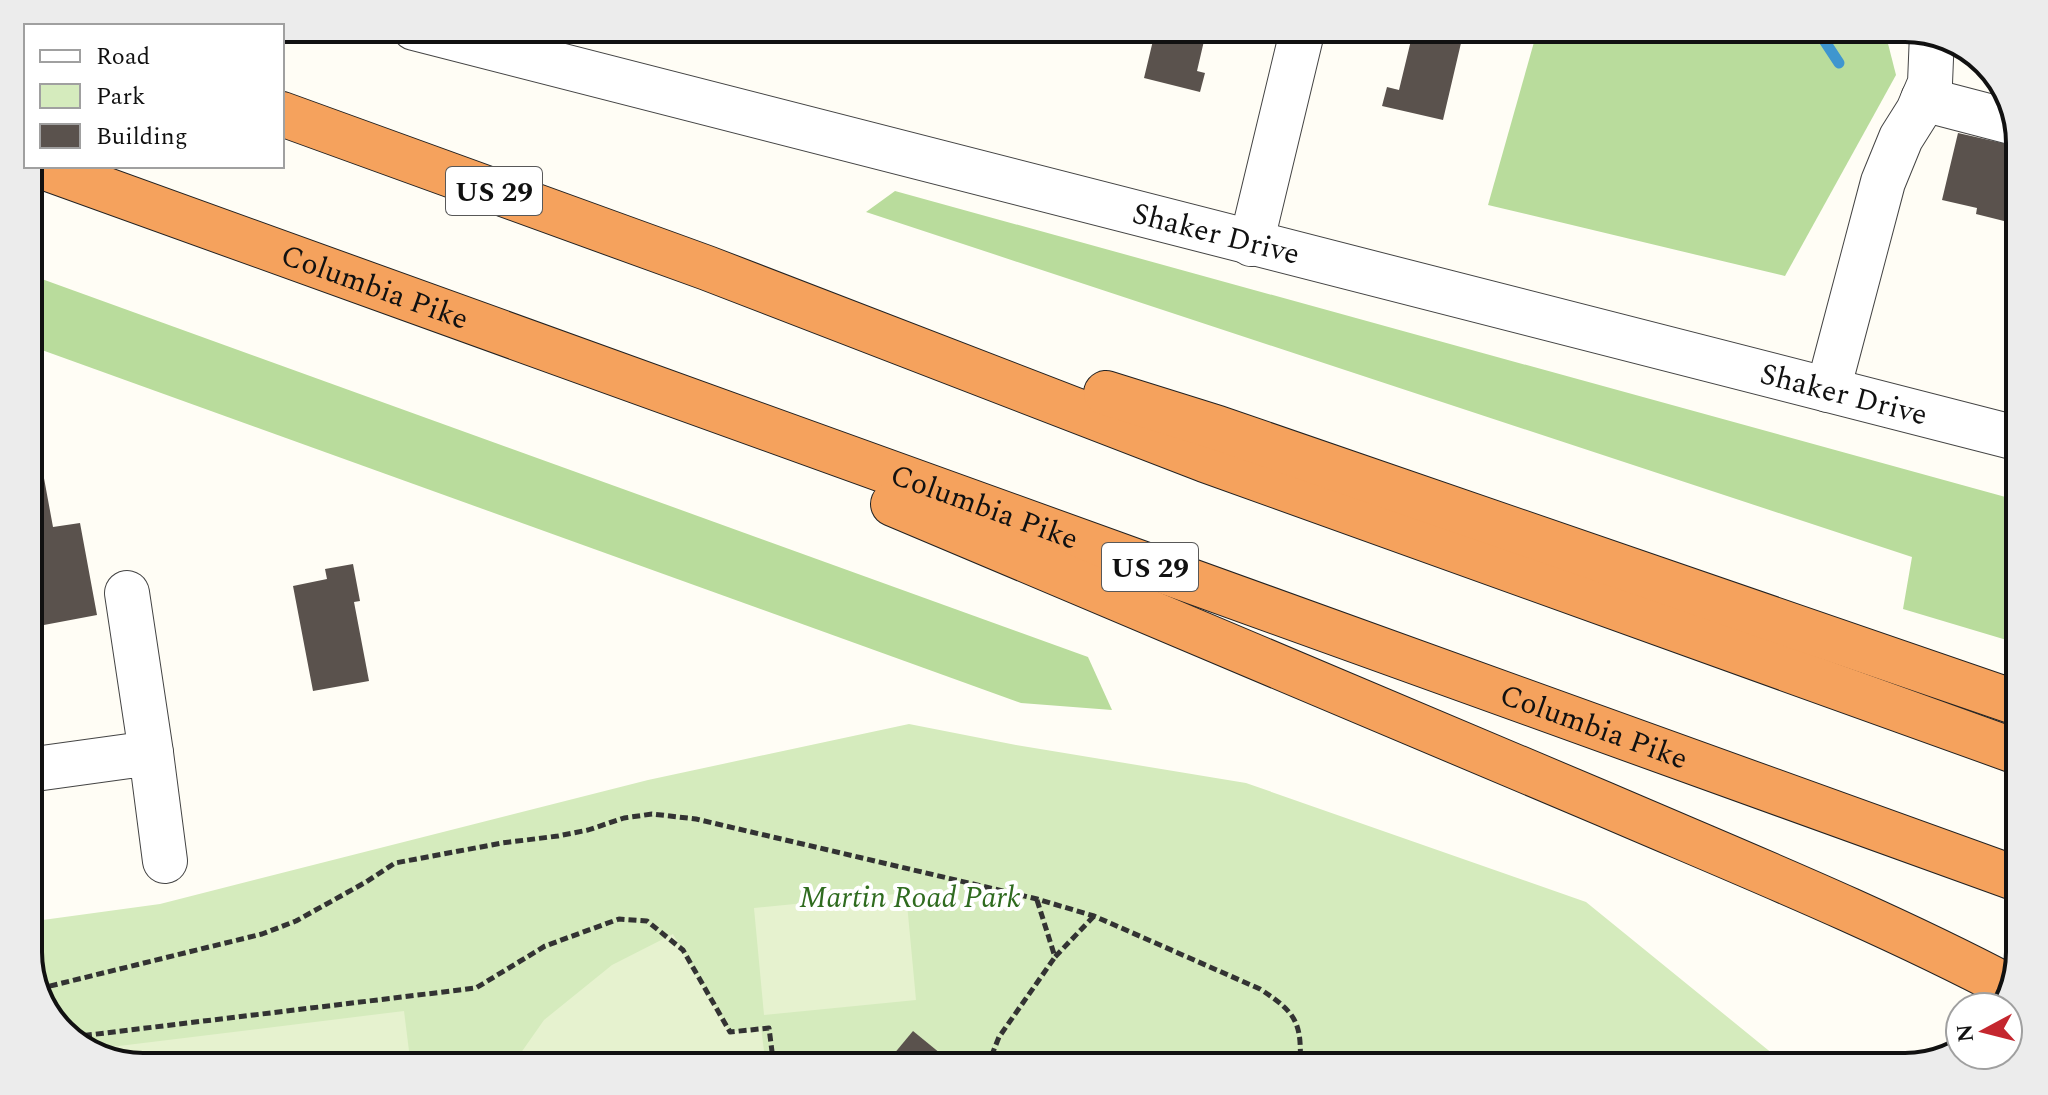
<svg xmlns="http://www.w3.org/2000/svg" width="2048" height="1095" font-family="Spectral,serif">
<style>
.green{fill:#d5ebbd}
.forest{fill:#b9dc9c}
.pitch{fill:#e6f2cf}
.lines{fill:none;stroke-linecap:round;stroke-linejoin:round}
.stream{stroke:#3f96cf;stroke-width:11}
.building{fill:#5a524d}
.minor-casing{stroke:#444;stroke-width:46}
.highway-casing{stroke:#222;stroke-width:46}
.path{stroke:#333;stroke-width:5;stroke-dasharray:8 4;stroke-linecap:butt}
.minor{stroke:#fff;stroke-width:44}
.highway{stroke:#f5a25d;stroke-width:44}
.labels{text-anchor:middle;stroke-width:8;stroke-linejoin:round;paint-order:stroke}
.shield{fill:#fff;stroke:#585858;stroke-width:2}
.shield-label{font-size:28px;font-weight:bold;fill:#111}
.street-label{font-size:30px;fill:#111;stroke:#fff}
.park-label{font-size:30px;font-style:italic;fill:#2f6b1f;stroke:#fff}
.rim{fill:none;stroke:#111;stroke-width:4}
</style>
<rect width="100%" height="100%" fill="#fffdf5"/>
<polygon class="green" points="909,724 1016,745 1246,783 1586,902 1789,1067 143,1067 92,1055 48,1016 28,960 28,922 160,904 648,780"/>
<g class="forest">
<polygon points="1538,28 1884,28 1896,75 1785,276 1488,205"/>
<polygon points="895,191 2020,501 2020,644 1903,609 1912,557 866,212"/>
<polygon points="28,274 1088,657 1112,710 1021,703 28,345"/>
</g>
<g class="pitch">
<polygon points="906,893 916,1000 764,1015 754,908"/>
<polygon points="673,934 730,1032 761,1027 766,1067 511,1067 544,1020 612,965"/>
<polygon points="404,1011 411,1067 143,1067 92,1055 86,1050"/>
</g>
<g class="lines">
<polyline class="stream" points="1816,28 1839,63"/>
</g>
<g class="building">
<polygon points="1156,28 1207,28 1197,71 1205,73 1200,92 1144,78"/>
<polygon points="1413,32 1461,43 1443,120 1382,106 1387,87 1399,90"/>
<polygon points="1958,133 2020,147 2020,225 1976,214 1977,208 1942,200"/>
<polygon points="39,451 53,527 80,523 97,615 28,628 28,453"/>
<polygon points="353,564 360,601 354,602 369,681 313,691 293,586 327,579 325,569"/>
<polygon points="913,1031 957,1067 883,1067"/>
</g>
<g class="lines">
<defs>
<g id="minor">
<path id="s1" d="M414,28l1606,411"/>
<polyline points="1923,99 2015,123"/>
<polyline points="1251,244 1303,28"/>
<polyline points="1828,390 1883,182 1901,138 1918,111 1930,83 1932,34"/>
<polyline points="127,593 151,753"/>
<polyline points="28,770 151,753 165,861"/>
</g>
<g id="highway">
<polyline points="282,114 707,268 1205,460 2020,753"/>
<path id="s2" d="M40,166l1980,714"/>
<polyline points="1106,393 1218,428 2020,704"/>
<path d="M893,504c238,98 475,198 711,300 137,59 276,115 407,184"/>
</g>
</defs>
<use href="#minor" class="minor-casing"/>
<use href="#highway" class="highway-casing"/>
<g class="path">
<polyline points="1037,900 1055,957 1094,916"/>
<path d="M38,989l224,-55 34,-13 70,-39 29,-19 107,-20 56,-7 30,-6 36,-12 28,-4 44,5 341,80 57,17 166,73c37,24 42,34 40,78"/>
<polyline points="72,1037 476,988 545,946 619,919 647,921 683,950 730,1032 769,1028 774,1067"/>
<polyline points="987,1067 999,1037 1055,957"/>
</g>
<use href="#minor" class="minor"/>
<use href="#highway" class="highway"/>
</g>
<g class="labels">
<g class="shield">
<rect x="446" y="167" width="96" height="48" rx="6"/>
<rect x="1102" y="543" width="96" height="48" rx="6"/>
</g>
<g class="shield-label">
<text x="494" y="201">US 29</text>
<text x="1150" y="577">US 29</text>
</g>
<g class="street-label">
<text dy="10" stroke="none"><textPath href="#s1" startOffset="828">Shaker Drive</textPath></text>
<text dy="10" stroke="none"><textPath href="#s2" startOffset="356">Columbia Pike</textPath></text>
<text dy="10" stroke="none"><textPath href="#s1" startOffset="1476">Shaker Drive</textPath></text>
<text dy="10" stroke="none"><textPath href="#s2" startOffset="1004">Columbia Pike</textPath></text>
<text dy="10" stroke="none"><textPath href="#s2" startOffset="1652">Columbia Pike</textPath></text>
</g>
<g class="park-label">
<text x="910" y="907">Martin Road Park</text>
</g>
</g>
<path d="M0 0H2048V1095H0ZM143 42H1905A101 101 0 0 1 2006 143V952A101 101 0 0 1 1905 1053H143A101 101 0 0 1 42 952V143A101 101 0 0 1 143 42Z" fill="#ececec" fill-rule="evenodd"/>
<path class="rim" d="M143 42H1905A101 101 0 0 1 2006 143V952A101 101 0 0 1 1905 1053H143A101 101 0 0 1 42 952V143A101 101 0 0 1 143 42Z"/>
<rect x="24" y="24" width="260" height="144" fill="#ffffff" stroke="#a0a0a0" stroke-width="2"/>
<rect x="40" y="50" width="40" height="12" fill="#ffffff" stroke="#a0a0a0" stroke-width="2"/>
<text x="96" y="64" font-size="24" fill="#111111">Road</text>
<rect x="40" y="84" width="40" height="24" fill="#d5ebbd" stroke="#a0a0a0" stroke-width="2"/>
<text x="96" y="104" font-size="24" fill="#111111">Park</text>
<rect x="40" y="124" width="40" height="24" fill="#5a524d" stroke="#a0a0a0" stroke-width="2"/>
<text x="96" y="144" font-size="24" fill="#111111">Building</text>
<g transform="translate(1984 1031) rotate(263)"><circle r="38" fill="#ffffff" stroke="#a0a0a0" stroke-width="2"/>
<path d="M0-6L14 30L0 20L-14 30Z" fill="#c4262e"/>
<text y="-12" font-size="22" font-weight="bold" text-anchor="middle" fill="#111111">N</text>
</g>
</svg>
